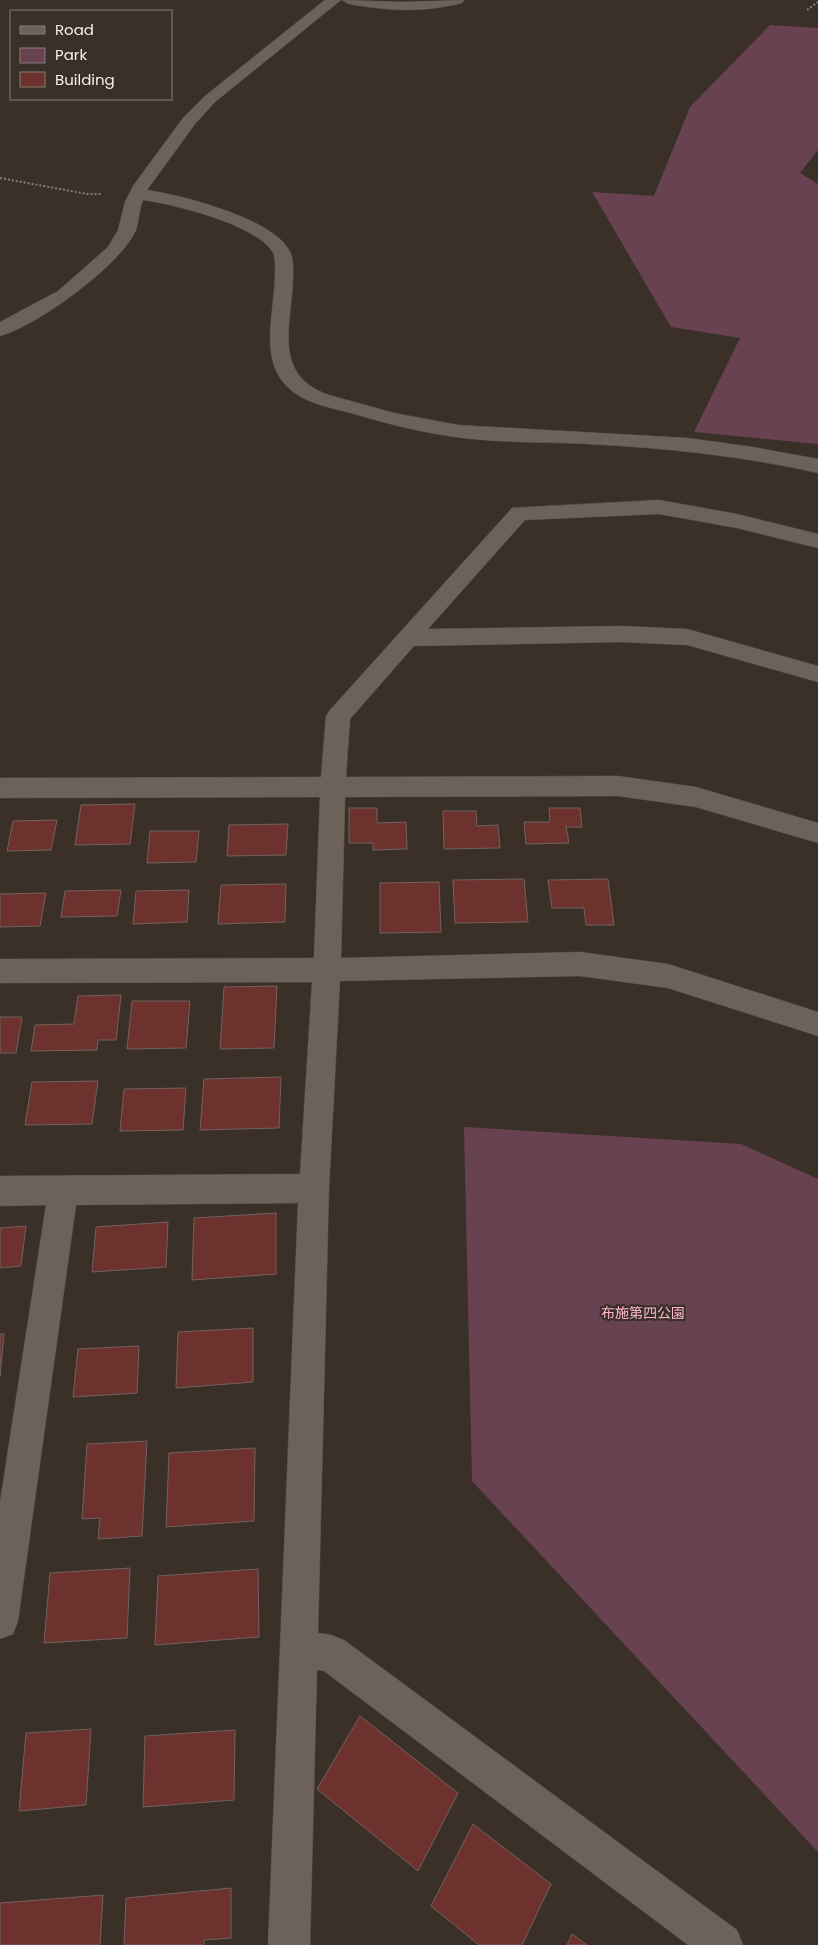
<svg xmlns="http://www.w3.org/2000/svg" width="818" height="1945" font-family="Poppins,'Noto Sans JP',sans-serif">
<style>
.green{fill:#694252}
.building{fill:#6d322d;stroke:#716260}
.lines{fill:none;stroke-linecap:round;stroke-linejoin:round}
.minor-casing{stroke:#544c45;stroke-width:1}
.path{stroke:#857c75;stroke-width:2;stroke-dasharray:2 2;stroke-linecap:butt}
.minor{fill:#6d6259;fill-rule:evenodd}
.labels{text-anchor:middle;stroke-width:4.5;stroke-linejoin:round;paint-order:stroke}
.park-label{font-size:14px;fill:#feb5d3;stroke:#3a3028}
</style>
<rect width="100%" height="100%" fill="#3a3028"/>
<g class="green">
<polygon points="770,25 818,28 818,150 800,173 818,184 818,444 694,432 740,338 671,327 592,192 654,196 690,107"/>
<polygon points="464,1127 741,1144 818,1179 818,1852 472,1481"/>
</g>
<g class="building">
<polygon points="135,804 130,844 75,845 81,805"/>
<polygon points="349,808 377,808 377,823 406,822 407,849 373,850 373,843 349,843"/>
<polygon points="549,808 580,808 582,827 566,827 569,843 526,844 524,822 550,822"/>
<polygon points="443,811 476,811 477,826 498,825 500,848 444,849"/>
<polygon points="57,820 51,850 7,851 13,821"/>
<polygon points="288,824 286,855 227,856 229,825"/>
<polygon points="150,831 199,831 196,862 147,863"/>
<polygon points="524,879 528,922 455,923 453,880"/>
<polygon points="608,879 614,925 586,925 584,908 552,908 548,880"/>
<polygon points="439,882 441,932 380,933 380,883"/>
<polygon points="286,884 285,922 218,924 221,885"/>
<polygon points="121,890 117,916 61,917 65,891"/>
<polygon points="189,890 187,922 133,924 136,891"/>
<polygon points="46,893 40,926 0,927 0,894"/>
<polygon points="277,986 274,1048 220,1049 224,987"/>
<polygon points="121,995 116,1040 98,1040 97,1050 31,1051 35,1025 74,1024 78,996"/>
<polygon points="132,1001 190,1001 186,1048 127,1049"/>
<polygon points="0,1017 22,1017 16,1053 0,1053"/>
<polygon points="281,1077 279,1128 200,1130 204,1079"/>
<polygon points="98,1081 92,1124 25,1125 32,1082"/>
<polygon points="186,1088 183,1130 120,1131 124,1089"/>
<polygon points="276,1213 276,1274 192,1280 194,1218"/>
<polygon points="168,1222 166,1267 92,1272 96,1227"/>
<polygon points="26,1226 21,1266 0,1268 0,1228"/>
<polygon points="253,1328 253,1382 176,1388 178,1332"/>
<polygon points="0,1334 4,1334 0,1376"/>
<polygon points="139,1346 137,1393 73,1397 78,1349"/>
<polygon points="147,1441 142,1536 98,1539 100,1518 82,1519 87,1444"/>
<polygon points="255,1448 254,1521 166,1527 169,1453"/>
<polygon points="130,1568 127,1638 44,1643 50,1573"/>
<polygon points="258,1569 259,1637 155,1645 158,1576"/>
<polygon points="360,1716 458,1793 418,1871 317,1789"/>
<polygon points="91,1729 86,1805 19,1811 26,1733"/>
<polygon points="235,1730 234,1800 143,1807 145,1736"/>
<polygon points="473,1824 551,1884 522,1945 479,1945 431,1906"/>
<polygon points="231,1888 231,1938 204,1940 204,1945 124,1945 126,1898"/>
<polygon points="103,1895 100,1945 0,1945 0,1903"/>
<polygon points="572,1934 587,1945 567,1945"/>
</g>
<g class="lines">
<defs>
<g id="minor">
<path d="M325,0h16l-126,102 -20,22 -48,66c35,5 128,29 143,62 4,8 3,17 3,26 -1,46 -22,97 36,117l65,18 64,12 229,13 66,9 65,12v14c-76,-17 -152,-25 -230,-29 -34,-2 -69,-1 -104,-4 -45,-3 -90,-14 -133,-27 -15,-4 -31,-7 -44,-13 -54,-25 -33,-79 -32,-125 0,-8 1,-18 -3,-24 -18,-27 -99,-47 -129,-51 -4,9 -4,21 -7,30 -15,35 -99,96 -136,106v-14l58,-31 50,-44 10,-17 7,-28 8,-16 50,-68 22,-22z"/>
<path d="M342,0l61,2 61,-2 -2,3c-39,10 -74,8 -113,1z"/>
<polygon points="659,500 737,514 818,534 818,548 737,528 659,514 525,520 428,629 621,626 687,629 818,666 818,682 687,645 621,642 414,646 350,719 346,777 618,776 696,787 818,823 818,843 696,807 618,796 345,797 341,958 580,952 668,964 818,1012 818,1036 668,988 580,976 340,981 329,1188 318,1633 331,1635 344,1640 737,1930 743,1945 688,1945 324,1671 317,1670 310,1945 268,1945 298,1203 76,1205 18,1621 13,1634 0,1639 0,1502 46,1205 0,1206 0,1176 300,1174 312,982 0,983 0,959 314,958 320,797 0,798 0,778 321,777 326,716 330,710 512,508"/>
</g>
</defs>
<use href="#minor" class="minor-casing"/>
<g class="path">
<polyline points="807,10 818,2"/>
<polyline points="0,178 87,194 102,194"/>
</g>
<use href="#minor" class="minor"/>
</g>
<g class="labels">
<g class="park-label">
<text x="643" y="1318">布施第四公園</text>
</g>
</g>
<rect x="10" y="10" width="162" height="90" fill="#3a3028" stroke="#857c76"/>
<rect x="20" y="26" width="25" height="8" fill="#6d6259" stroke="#857c76"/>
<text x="55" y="35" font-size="15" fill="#f6efea">Road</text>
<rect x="20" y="48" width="25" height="15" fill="#694252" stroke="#857c76"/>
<text x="55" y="60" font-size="15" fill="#f6efea">Park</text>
<rect x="20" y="72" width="25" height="15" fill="#6d322d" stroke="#857c76"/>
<text x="55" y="85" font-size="15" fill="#f6efea">Building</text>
</svg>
